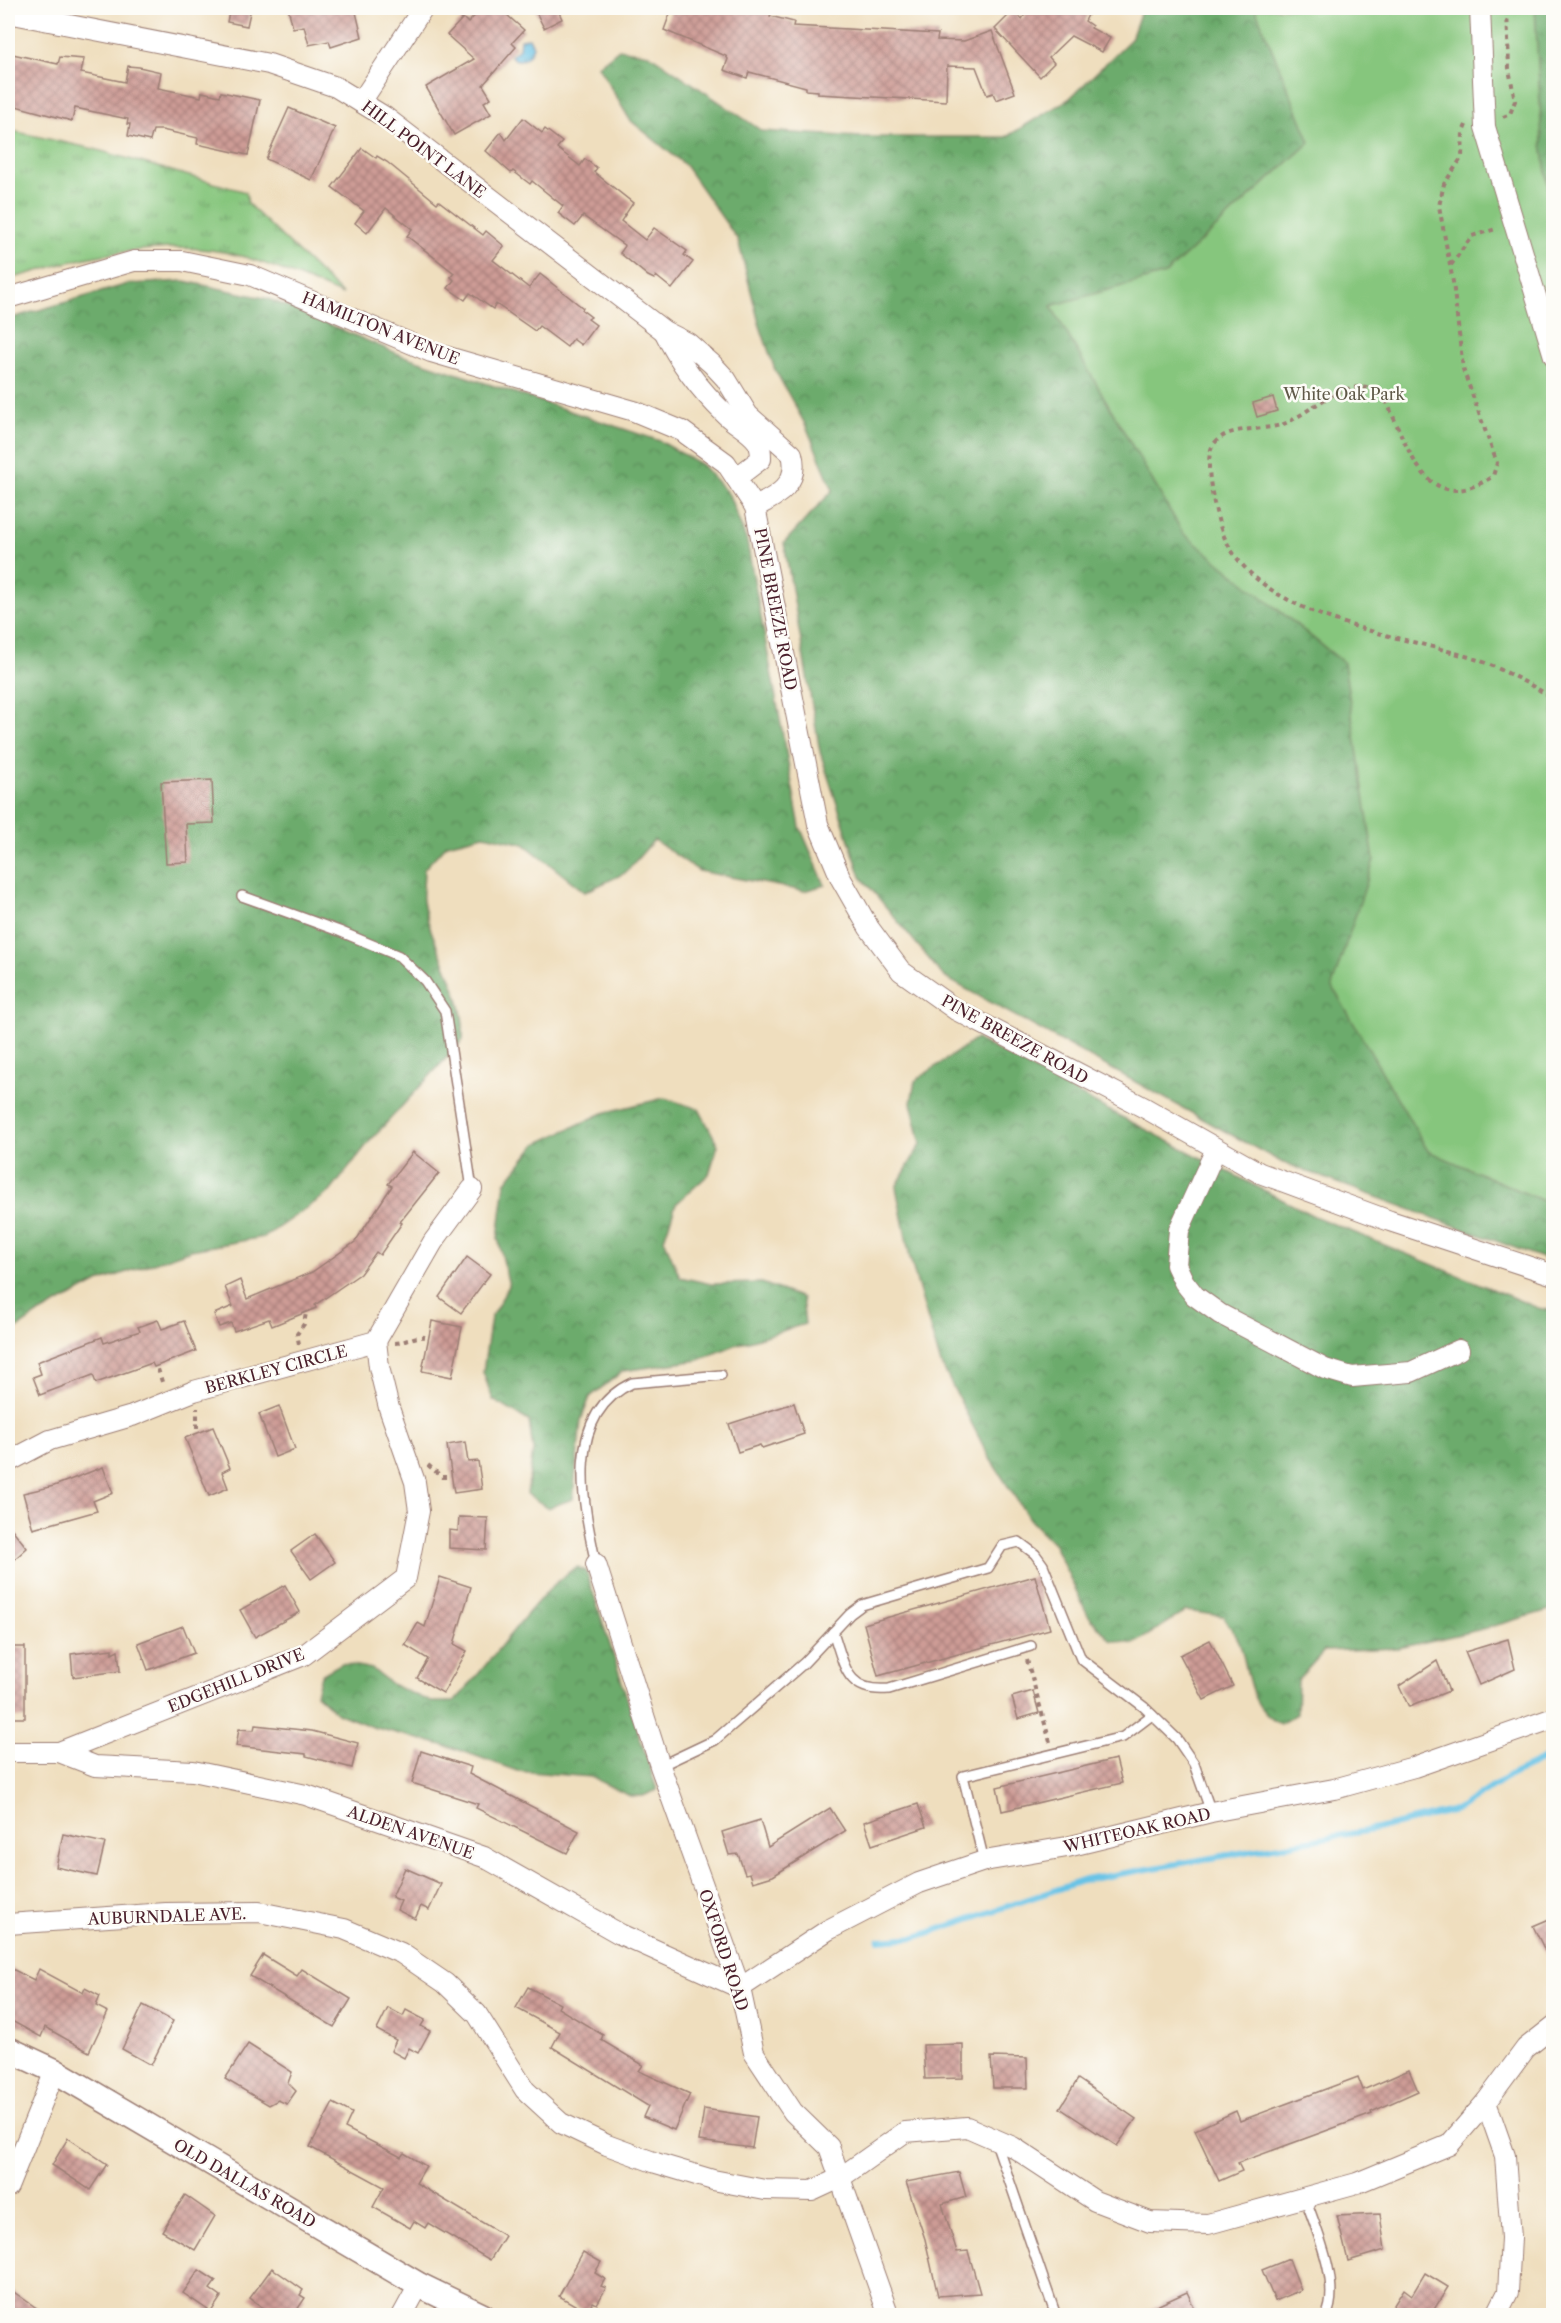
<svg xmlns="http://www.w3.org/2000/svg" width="1561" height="2323" font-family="'Libre Caslon Text',serif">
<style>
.grass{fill:url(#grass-tufts);stroke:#687254;stroke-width:1.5}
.forest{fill:url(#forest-crowns);stroke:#5b654c;stroke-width:1.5}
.park{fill:#86c67d;stroke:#687254;stroke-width:1.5}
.water{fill:url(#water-waves);stroke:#597188;stroke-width:1.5}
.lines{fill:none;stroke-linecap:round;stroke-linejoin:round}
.stream{stroke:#68c3e6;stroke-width:6}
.building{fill:url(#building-cross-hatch)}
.service-casing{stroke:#9c7e74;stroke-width:12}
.minor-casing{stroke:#9c7e74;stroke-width:22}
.tertiary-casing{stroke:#9c7e74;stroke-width:27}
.path{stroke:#9c7e74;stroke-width:4;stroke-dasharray:4.5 4.5;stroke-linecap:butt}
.service{stroke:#fff;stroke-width:9}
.minor{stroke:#fff;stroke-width:20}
.tertiary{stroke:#fff;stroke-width:24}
.labels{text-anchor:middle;stroke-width:5;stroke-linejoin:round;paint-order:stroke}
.street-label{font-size:16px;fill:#4a1f2b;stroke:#fdfcf7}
.park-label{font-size:16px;fill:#5f5948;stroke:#fdfcf7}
</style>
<defs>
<pattern id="grass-tufts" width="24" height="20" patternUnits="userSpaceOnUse" patternTransform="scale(1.5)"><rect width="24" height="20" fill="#86c67d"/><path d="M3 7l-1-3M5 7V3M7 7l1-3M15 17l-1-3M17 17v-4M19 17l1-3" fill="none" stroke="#70a067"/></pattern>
<pattern id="forest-crowns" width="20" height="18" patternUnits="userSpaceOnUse" patternTransform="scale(1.5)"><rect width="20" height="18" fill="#6cab6c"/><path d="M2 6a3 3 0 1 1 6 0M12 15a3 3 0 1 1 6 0" fill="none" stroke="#5b8b59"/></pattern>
<pattern id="water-waves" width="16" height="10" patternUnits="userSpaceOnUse" patternTransform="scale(1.5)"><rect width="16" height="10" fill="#68c3e6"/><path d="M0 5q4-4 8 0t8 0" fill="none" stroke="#5ca7c5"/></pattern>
<pattern id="building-cross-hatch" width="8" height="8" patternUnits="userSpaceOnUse" patternTransform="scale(1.5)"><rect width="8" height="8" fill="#ce9c96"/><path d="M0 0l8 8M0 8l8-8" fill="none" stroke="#a97f7b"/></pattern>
</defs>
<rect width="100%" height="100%" fill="#fdfcf7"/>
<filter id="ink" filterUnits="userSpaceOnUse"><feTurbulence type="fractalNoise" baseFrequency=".0167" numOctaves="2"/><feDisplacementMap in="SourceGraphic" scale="12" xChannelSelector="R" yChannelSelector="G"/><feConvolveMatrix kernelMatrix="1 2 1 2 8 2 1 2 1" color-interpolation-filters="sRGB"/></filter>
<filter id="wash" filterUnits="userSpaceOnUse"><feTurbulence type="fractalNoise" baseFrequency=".008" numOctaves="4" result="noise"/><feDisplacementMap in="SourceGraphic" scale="24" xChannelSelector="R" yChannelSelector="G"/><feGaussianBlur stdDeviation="1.35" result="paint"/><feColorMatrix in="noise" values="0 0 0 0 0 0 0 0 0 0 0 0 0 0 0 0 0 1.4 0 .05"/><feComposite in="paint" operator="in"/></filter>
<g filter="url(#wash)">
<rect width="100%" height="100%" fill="#efdebe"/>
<path class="grass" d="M8,130l86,19 152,43 2,12 95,91c-34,-14 -67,-29 -102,-39 -48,-13 -101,-8 -150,1 -28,5 -55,16 -83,22z"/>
<g class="forest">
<polygon points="1142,8 1255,8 1310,142 1165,274 1052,307 1183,533 1344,663 1374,860 1333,986 1428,1151 1553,1205 1553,1262 1281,1162 944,977 861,877 820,752 784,543 833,490 806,426 775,370 759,323 738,240 685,165 630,120 598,66 619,49 649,54 762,131 860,137 1006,137 1069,99 1131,39"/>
<polygon points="1535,8 1553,8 1553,229 1542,144"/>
<path d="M184,281l85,18 132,56 259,86 42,24 27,30 18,47 53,285 25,58 -21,6 -105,-20 -45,-31 -29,33 -40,19 -61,-48 -40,-9 -37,9 -23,25c0,10 -2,22 -1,32 8,48 44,90 40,139l-94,102 -39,50 -66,45 -73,13 -93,32 -60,32 -30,21v-1016l120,-35z"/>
<path d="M976,1039l132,71 206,106 224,92 15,3v298l-70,20 -85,19 -74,3 -26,29 -1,34 -17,10c-33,-17 -30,-49 -40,-80 -3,-9 -12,-19 -17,-28l-37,-5 -52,33 -24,-4 -22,-25 -35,-72 -23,-23 -41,-63 -49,-95 -30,-104 -14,-71 25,-43 -10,-41 4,-22z"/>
<polygon points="664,1098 699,1109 718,1145 709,1174 676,1204 664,1239 680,1277 711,1284 762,1283 802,1298 805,1324 735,1345 699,1360 623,1371 590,1397 581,1420 573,1499 548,1508 527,1494 533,1450 529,1421 493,1400 483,1372 491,1317 509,1286 498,1238 505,1183 536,1144 603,1113"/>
<path d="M578,1567l8,4 71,219 -14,6h-13l-39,-19 -74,-6 -63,-23 -81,-21 -36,-14 -21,-19 5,-19 21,-12 30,6 21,16 38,17h23c30,-30 92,-122 124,-135z"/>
</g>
<polygon class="park" points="1255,8 1535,8 1542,144 1554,229 1553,1205 1428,1151 1332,986 1374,860 1344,663 1183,533 1051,306 1165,274 1310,142"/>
<path class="water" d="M529,38l4,8c-3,9 -8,17 -19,13l-3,-3 8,-7 1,-10z"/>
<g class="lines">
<polyline class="stream" points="879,1940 916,1937 1085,1880 1377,1829 1459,1809 1511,1775 1554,1755"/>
</g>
<g id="blocks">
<g class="building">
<polygon points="230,8 251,8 247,26 227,22"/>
<polygon points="288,8 355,8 362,37 331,47 329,41 309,45 304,26 293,28"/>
<polygon points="482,8 499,8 524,30 512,43 516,47 483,85 491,98 484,102 491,114 454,135 426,87 474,59 447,35 463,18 468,23"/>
<polygon points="534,8 557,8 562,19 544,28"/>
<polygon points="672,8 773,8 770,16 794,22 793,26 938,34 937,40 964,41 992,31 1015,93 996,100 993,93 987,95 976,67 947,66 946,101 818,94 818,91 806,90 806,87 749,72 747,78 724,70 728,59 726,56 664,30"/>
<polygon points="1029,8 1075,8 1088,15 1085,21 1092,26 1091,28 1110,38 1102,52 1071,36 1049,57 1054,63 1040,77 995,29 1014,10 1022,19"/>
<polygon points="8,53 58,64 60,57 84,59 81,73 125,82 128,66 139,67 161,72 158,88 201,97 202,92 220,96 221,92 260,100 248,155 197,144 198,138 162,130 153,130 150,141 128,136 130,124 127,124 128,119 75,108 72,121 8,104"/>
<polygon points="289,108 335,128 311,180 266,159"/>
<polygon points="523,118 542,133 545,129 562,142 557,148 580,166 585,159 597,168 594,172 633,203 621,221 645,240 654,228 687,251 684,255 693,262 672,289 656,276 654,279 648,276 620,253 625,246 583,216 575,226 558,213 563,206 532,181 530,184 513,171 511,173 486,151 501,132 506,140"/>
<polygon points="362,148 376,158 377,156 387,162 437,203 439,201 483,235 486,231 504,246 493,260 529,288 540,274 583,308 582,310 591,317 588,319 596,325 581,345 573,339 567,347 539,326 535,331 496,304 493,309 470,293 465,300 448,288 454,280 451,277 454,273 407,236 412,229 386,208 367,233 355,223 364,211 332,187"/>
<polygon points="1273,397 1277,411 1257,417 1253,403"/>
<polygon points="212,780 214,823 186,824 188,862 166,863 161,782"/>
<polygon points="413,1152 439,1173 400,1222 402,1223 380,1255 376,1252 360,1274 315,1305 316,1308 272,1326 269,1319 234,1331 231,1323 219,1327 214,1314 233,1306 225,1287 240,1280 247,1299 312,1272 355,1242 392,1186 388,1184"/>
<polygon points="467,1257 490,1274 461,1313 439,1297"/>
<polygon points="158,1320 162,1329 184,1321 196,1351 154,1367 152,1363 96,1383 93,1375 40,1395 33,1377 41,1374 37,1362 102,1337 104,1343 140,1331 138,1327"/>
<polygon points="432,1321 462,1327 452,1377 422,1371"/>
<polygon points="794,1403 804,1434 762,1448 760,1445 738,1452 729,1424"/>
<polygon points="279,1406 295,1449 275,1457 259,1414"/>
<polygon points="213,1427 230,1468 222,1472 228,1488 209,1496 185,1438"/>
<polygon points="465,1442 468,1462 478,1461 482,1489 454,1493 447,1445"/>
<polygon points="103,1467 113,1493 93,1501 97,1511 33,1529 23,1493 54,1486"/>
<polygon points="459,1517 488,1518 486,1550 449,1548 449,1530 458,1531"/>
<polygon points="8,1524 27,1548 8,1565"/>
<polygon points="315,1534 335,1562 311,1579 291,1551"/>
<polygon points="1035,1576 1050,1629 878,1676 864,1624"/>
<polygon points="440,1577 471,1587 454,1644 467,1651 443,1693 417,1678 428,1659 405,1645 418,1623 425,1627"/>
<polygon points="285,1585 300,1612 255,1637 240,1610"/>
<polygon points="183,1626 194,1653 148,1670 138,1643"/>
<polygon points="1508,1639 1515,1669 1479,1685 1465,1652"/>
<polygon points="1210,1640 1233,1686 1204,1700 1180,1655"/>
<rect x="8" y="1647" width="17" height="71"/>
<polygon points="112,1649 112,1653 118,1650 120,1671 73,1677 71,1654"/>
<polygon points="1437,1661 1449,1691 1409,1707 1399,1686"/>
<polygon points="1033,1691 1039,1713 1018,1719 1012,1697"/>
<polygon points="255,1725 312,1731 358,1743 352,1768 306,1756 306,1754 236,1746 239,1729 254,1730"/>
<polygon points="421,1751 471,1767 469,1774 579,1831 567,1853 476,1808 478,1804 412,1783"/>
<polygon points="1116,1759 1122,1783 1002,1811 997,1787"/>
<polygon points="918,1804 926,1827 872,1845 864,1822"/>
<polygon points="830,1808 845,1831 773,1876 753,1882 750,1873 745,1874 738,1854 729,1855 722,1832 760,1820 768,1847"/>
<polygon points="63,1834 105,1843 97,1876 56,1867"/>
<polygon points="405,1868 441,1884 429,1910 421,1906 415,1919 397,1910 401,1901 392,1897"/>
<polygon points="1554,1917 1554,1969 1533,1926"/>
<polygon points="263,1955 297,1976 302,1969 351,1999 334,2027 250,1976"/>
<polygon points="8,1967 34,1980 39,1969 83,1993 85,1988 100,1996 96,2006 108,2012 89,2052 45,2027 41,2037 8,2019"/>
<polygon points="528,1987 560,2004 558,2008 603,2035 601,2040 643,2065 639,2071 690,2094 674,2130 643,2117 648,2106 552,2047 560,2032 516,2008"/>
<polygon points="143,2005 173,2021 151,2065 122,2049"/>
<polygon points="388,2008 403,2016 406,2010 425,2020 421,2026 430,2031 418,2053 409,2048 404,2058 391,2051 396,2040 377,2030"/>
<polygon points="248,2044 292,2072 288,2083 296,2091 287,2104 278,2100 269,2105 225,2079"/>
<polygon points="963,2044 963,2078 925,2079 923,2045"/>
<polygon points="991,2057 1027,2058 1028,2088 993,2088"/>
<polygon points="1409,2070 1418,2091 1371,2112 1372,2114 1238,2163 1242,2171 1219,2181 1195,2130 1236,2111 1240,2121 1358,2077 1363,2090"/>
<polygon points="1078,2079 1136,2119 1117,2146 1060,2108"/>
<polygon points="333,2103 352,2113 345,2128 401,2157 404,2153 426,2166 416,2183 505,2236 490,2260 428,2223 425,2228 414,2221 410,2228 373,2207 384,2187 310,2147"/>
<polygon points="704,2109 757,2117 752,2148 699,2141"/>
<polygon points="68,2138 107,2164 90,2190 52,2165"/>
<polygon points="959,2172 966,2197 942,2204 957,2252 968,2251 980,2293 938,2296 925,2239 906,2182"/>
<polygon points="185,2195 215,2216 195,2250 162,2231"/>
<polygon points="1380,2214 1385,2250 1348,2261 1337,2216"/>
<polygon points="583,2252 601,2262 595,2273 605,2279 601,2286 606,2288 597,2304 593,2302 587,2312 559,2296"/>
<polygon points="1289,2259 1301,2290 1275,2301 1262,2270"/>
<polygon points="272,2268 303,2290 300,2295 305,2298 293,2316 274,2316 250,2298"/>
<polygon points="199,2270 216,2281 210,2289 221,2297 211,2312 183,2293"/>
<polygon points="1425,2273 1448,2287 1430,2316 1387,2316 1404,2289 1412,2295"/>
<polygon points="8,2288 48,2316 8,2316"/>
<polygon points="1187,2292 1198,2316 1135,2316"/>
</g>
</g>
</g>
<g filter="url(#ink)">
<use href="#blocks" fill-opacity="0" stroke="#9c7e74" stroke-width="1.5"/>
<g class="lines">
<defs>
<g id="service">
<polyline points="242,896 339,931 399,956 425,981 445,1011 472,1189"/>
<path d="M596,1564c-13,-60 -33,-149 36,-181l89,-8"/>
<path d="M833,1632c12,34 13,61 56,57l142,-43"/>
<polyline points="660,1766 715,1740 804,1663 850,1614 862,1605 988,1568 1002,1546 1019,1542 1035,1554 1043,1565 1081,1659 1144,1707 1177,1739 1194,1764 1211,1812"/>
<polyline points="984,1861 963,1776 1123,1737 1152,1715"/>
<polyline points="996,2142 1056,2316"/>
<path d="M1305,2197c10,30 37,89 21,119"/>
</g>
<g id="minor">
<polyline points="1480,8 1485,127 1554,356"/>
<path d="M8,13l261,51 67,23 49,30 279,214 24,12 24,21 14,15 22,36 44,39c8,29 -14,42 -37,53"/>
<polyline points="361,102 423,8"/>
<polyline points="8,298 134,261 182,261 250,275 431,352 634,411 682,431 726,463 755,507 818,824 841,879 869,928 901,971 956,1010 1145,1108 1260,1173 1390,1221 1554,1275"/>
<path d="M664,331c15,31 36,59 61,83 10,10 24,16 32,27 4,6 4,11 4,18l-25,19"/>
<polyline points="1216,1149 1179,1230 1176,1265 1184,1282 1195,1296 1220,1314 1325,1369 1352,1377 1411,1372 1459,1350"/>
<polyline points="8,1462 50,1440 132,1416 194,1391 376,1341 433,1242 472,1189"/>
<polyline points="596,1564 660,1766 740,1988 754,2053 793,2112 829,2147 889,2316"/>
<polyline points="8,1752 59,1752 304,1655 406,1578 419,1511 415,1482 389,1408 379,1367 376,1341"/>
<polyline points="59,1752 95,1766 193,1771 306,1795 484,1857 620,1934 740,1988"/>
<polyline points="8,1924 166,1913 259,1912 344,1929 401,1953 445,1983 477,2014 525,2090 561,2123 607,2145 656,2163 713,2180 765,2190 812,2191 840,2178 905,2132 967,2127 1013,2147 1095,2201 1150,2222 1208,2224 1357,2183 1449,2145 1486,2102 1526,2048 1554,2026"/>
<polyline points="740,1988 828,1930 919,1883 984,1861 1067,1847 1211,1812 1334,1789 1414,1767 1554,1718"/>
<polyline points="1486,2102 1505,2156 1511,2238 1508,2292 1496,2316"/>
<polyline points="8,2187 55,2071"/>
<polyline points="402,2316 419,2285"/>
</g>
<polyline id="tertiary" points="8,2049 55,2071 419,2285 483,2316"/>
</defs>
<use href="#service" class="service-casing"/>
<use href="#minor" class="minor-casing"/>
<use href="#tertiary" class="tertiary-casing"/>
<g class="path">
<polyline points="1503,117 1510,114 1515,101 1509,69 1507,8"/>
<path d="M1466,125l-3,7 -1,25 -18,27 -5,22 14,76 10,87 34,94 -4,13c-59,39 -79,-11 -100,-60 -4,-8 -8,-22 -17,-25 -32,-15 -63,20 -90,32 -23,10 -61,0 -74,24 -8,17 2,58 7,76 30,99 179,109 262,138 25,10 49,24 73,37"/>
<polyline points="1451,265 1472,236 1496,229"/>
<path d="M395,1343c11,0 19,-8 30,-6"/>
<polyline points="299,1344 297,1334 304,1324 306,1313"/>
<polyline points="158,1369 163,1385"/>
<polyline points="197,1428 197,1408"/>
<polyline points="428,1465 442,1477 449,1477"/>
<polyline points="1027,1660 1050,1742"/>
</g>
<use href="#service" class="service"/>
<use href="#minor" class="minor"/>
<use href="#tertiary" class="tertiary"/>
</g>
</g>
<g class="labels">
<g class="street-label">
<text transform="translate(424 149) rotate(37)" y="6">HILL POINT LANE</text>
<text transform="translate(381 328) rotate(22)" y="6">HAMILTON AVENUE</text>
<text transform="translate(776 609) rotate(79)" y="6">PINE BREEZE ROAD</text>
<text transform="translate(1015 1039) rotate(29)" y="6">PINE BREEZE ROAD</text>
<text transform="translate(276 1369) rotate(-15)" y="6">BERKLEY CIRCLE</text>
<text transform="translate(236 1680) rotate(-22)" y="6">EDGEHILL DRIVE</text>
<text transform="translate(1137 1830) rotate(-13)" y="6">WHITEOAK ROAD</text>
<text transform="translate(411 1832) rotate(19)" y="6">ALDEN AVENUE</text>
<text transform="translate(167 1916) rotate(-2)" y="6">AUBURNDALE AVE.</text>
<text transform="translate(724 1950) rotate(72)" y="6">OXFORD ROAD</text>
<text transform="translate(245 2183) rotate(30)" y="6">OLD DALLAS ROAD</text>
</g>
<g class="park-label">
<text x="1344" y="400">White Oak Park</text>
</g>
</g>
<rect width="1561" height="2323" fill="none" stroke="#fdfcf7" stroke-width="30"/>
</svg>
